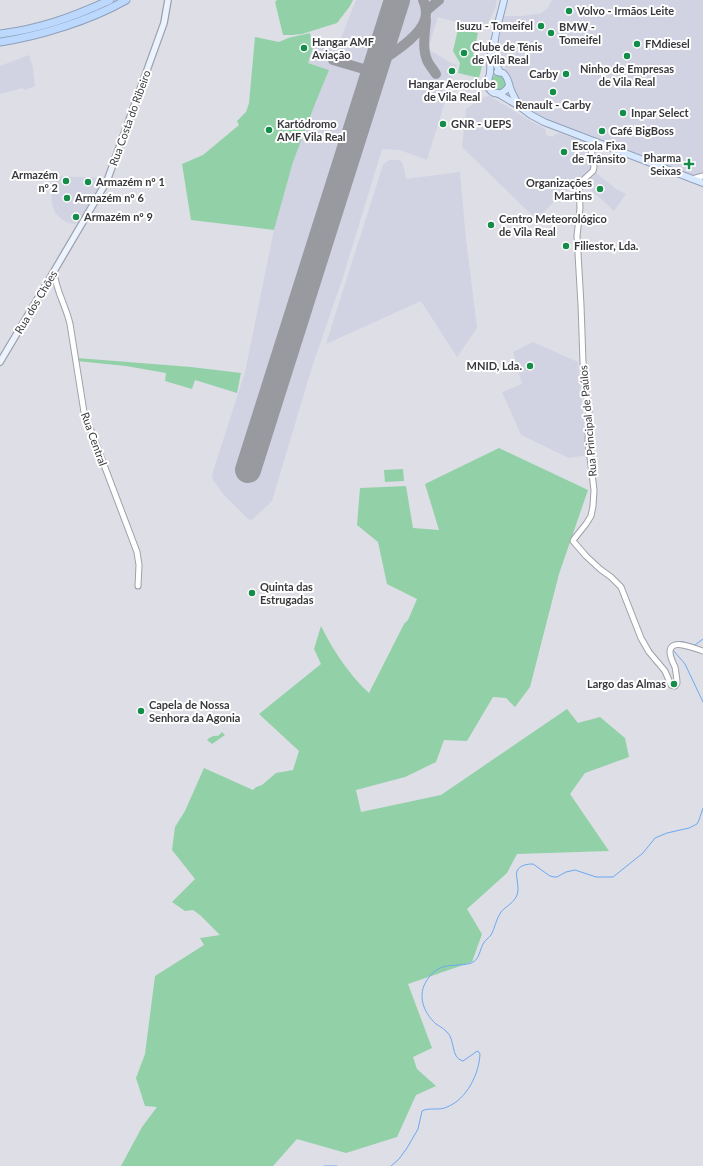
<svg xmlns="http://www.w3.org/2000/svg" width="703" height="1166" font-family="Lato,sans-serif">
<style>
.built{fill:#d1d3e2}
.green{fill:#92d1a8}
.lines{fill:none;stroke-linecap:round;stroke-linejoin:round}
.stream{stroke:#6da9f2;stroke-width:1}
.taxiway{stroke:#999aa0;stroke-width:10}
.runway{stroke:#999aa0;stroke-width:26}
.tertiary-casing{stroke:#a0a0a8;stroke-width:7}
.secondary-casing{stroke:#a0a0a8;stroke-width:8}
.primary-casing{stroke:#8fa0ba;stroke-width:8}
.motorway-casing{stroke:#8fa0ba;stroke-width:9}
.tertiary{stroke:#fff;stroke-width:5}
.secondary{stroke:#ebf3fe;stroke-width:5.5}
.primary{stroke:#d7e8fe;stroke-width:6}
.motorway{stroke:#bdd8fd;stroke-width:7}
.poi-dot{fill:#138d49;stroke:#fff;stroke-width:1.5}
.labels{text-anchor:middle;stroke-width:4;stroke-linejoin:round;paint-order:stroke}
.poi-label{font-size:11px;font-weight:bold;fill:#39393d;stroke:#fff;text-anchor:start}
.street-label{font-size:11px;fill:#39393d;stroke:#fff}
</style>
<rect width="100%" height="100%" fill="#dddee6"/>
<g class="built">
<polygon points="356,0 497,0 495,9 485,30 438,17 428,49 451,63 457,65 450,85 427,160 400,150 382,149 343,277 312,367 272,501 252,520 248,519 223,494 213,480 212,475 245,372 274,230 293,162 315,104 329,70 308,63 315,41 337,48"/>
<polygon points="552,0 703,0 703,180 536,116 519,103 515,95 501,56 500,51 500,35 504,16 523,16 541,13 547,9"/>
<polygon points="29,55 33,68 35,86 25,90 22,88 0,94 0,66"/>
<polygon points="490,96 532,122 544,128 546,130 546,135 553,137 555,134 559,133 589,143 589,151 592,165 591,171 553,202 537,220 462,147 466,109 484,97"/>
<polygon points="390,160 398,160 402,162 403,164 406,179 460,172 466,240 477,328 457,357 421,301 326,344 383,165 386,162"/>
<polygon points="595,172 616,189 626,194 614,211 600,198 582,183"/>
<polygon points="51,176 106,178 79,223 74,224 66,222 60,218 55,212 52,204"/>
<polygon points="533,342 578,362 587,455 569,458 521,435 502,392 522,384 513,352"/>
</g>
<g class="green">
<polygon points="277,0 353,0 350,6 337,23 302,34 292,35 283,35 275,2"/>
<polygon points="458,29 478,33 473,55 484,58 479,78 458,73 460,63 453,51"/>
<polygon points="310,33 311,39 315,41 308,63 329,70 315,104 293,162 274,230 191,220 182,164 203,155 239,125 237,121 246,112 249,103 255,37 279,42 288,38"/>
<circle cx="498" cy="83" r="8"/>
<polygon points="77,358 191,367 241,373 237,393 195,380 192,389 165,381 166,373 126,366 77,361"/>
<path d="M499,448l89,42 -29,84 -29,113 -15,20 -9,-9 -13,-1 -26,44 -23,-1 -8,22 -31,15 -49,13 5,22 80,-17 126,-86 11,14 22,-6 25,21 4,19 -44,16 -15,21 39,57 -92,3 -10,19 -40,36 15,25 -10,28 -64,22 24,64 -19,9 4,12 19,17 -20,9 -19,42 -51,16 -49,-14 -24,27h-152l21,-39 15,-20 -12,-1 -9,-28 9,-24 10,-78 49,-31 -4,-7 20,-3 -20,-20 -7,-5 -8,1 -13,-9 23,-23 -23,-29 3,-23 10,-16 19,-43 49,22 3,-3 6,-2 14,-12 17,-3 6,-19 -40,-37 62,-50 -7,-15 7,-23c11,23 30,51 48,67l35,-69 4,-4 9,-21 -30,-15 -9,-42 -21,-17 3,-37 46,-2 7,42 26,2 -14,-46z"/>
<polygon points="403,469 404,481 385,482 384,470"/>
<path d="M222,732l3,3 -13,9 -5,-4c3,-3 7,-5 11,-4z"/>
</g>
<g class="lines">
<g class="stream">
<path d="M675,643c5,-4 13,1 20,2l8,-6"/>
<polyline points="673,650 685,664 703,702"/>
<polyline points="324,1166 337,1166"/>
<path d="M391,1166l8,-7 8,-11 11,-19 4,-18c7,-4 17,0 25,-4 20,-8 32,-33 33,-53l-2,-3 -2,1 -13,9c-13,-3 -7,-22 -17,-30 -3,-3 -7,-5 -10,-7 -13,-12 -19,-29 -9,-44 4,-6 9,-11 16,-13 9,-3 25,-1 30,-5 6,-3 7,-12 10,-18 2,-4 6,-6 8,-9 4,-7 5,-16 10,-23 5,-6 13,-9 16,-17 3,-8 -2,-19 0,-24 3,-6 10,-7 16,-7l17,12 4,1h3l9,-5 9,-2 21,7h17l30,-24 12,-15 12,-5 22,-5 8,-4 2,-4 4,-12"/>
</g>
<g class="taxiway">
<polyline points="426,11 439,0"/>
<path d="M426,20c-1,13 -4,28 1,40 2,5 6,9 9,14"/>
<polyline points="333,60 374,72"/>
<path d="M377,64c15,-11 43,-27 48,-45 2,-7 1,-13 -2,-19"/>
</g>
<polyline class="runway" points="248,470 397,0"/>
<defs>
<g id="tertiary">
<path d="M592,141l-1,8 3,18 -1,4 -11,10 -3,4 1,23 -3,28 4,69 2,57 2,24 4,24 -1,31 6,49 -1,16 -2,10 -5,8 -12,15 -1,2 13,15 14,13 11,8 10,10 20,51 8,14 16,19 6,14 4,1 2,-3c0,-5 -1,-10 -2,-16 -2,-4 -5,-10 -5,-15 0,-15 26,-3 33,-1"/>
<polyline points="692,179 703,176"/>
<path d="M54,272c2,19 12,34 16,52l14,88 53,140 2,13 -1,21"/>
</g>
<polyline id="secondary" points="0,362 47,283 107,181 164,23 168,0"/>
<g id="primary">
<path d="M495,39c-6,13 -4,21 -5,34 -1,5 -3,8 -2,13 3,11 17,9 21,-1"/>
<path d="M497,72l6,1c6,5 5,10 8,17 2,6 5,10 8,15"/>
<path d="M500,72c-2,-4 -4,-7 -5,-11 -4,-18 5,-43 9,-61"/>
<polyline points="497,93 519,106 531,115 544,122 703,183"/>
</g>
<g id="motorway">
<path d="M0,34c40,-5 73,-17 110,-34"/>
<path d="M0,42c40,-6 91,-22 126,-42"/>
</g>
</defs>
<use href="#tertiary" class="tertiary-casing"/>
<use href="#secondary" class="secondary-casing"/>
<use href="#primary" class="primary-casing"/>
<use href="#motorway" class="motorway-casing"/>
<use href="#tertiary" class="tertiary"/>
<use href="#secondary" class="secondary"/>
<use href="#primary" class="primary"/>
<use href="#motorway" class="motorway"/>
</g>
<g class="poi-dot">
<circle cx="569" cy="11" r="4"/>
<circle cx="541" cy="26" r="4"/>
<circle cx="551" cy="33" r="4"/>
<circle cx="637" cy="44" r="4"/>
<circle cx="304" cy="48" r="4"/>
<circle cx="464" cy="53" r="4"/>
<circle cx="627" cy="56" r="4"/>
<circle cx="452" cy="71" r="4"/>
<circle cx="566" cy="74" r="4"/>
<circle cx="553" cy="92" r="4"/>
<circle cx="623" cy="113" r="4"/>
<circle cx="443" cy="124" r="4"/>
<circle cx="269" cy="130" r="4"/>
<circle cx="602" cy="131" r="4"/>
<circle cx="564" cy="152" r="4"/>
<path d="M687 158h4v4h4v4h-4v4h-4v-4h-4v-4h4z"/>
<circle cx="66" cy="181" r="4"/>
<circle cx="88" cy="182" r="4"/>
<circle cx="600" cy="189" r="4"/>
<circle cx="67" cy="198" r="4"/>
<circle cx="76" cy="217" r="4"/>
<circle cx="491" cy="225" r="4"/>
<circle cx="566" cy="246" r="4"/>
<circle cx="530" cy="366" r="4"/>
<circle cx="252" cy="593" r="4"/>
<circle cx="674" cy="684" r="4"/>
<circle cx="141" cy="711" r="4"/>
</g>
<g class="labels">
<g class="poi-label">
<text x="577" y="15">Volvo - Irmãos Leite</text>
<text x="533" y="30" text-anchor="end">Isuzu - Tomeifel</text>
<text x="559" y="31">BMW -<tspan x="559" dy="13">Tomeifel</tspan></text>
<text x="312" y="46">Hangar AMF<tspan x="312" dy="13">Aviação</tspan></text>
<text x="645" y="48">FMdiesel</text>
<text x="472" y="51">Clube de Ténis<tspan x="472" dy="13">de Vila Real</tspan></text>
<text x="627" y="73" text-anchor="middle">Ninho de Empresas<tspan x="627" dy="13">de Vila Real</tspan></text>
<text x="558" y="78" text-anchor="end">Carby</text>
<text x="452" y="88" text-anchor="middle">Hangar Aeroclube<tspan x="452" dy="13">de Vila Real</tspan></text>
<text x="553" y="109" text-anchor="middle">Renault - Carby</text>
<text x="631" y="117">Inpar Select</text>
<text x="277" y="128">Kartódromo<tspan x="277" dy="13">AMF Vila Real</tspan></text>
<text x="451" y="128">GNR - UEPS</text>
<text x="610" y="135">Café BigBoss</text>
<text x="572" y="150">Escola Fixa<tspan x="572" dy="13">de Trânsito</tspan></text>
<text x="681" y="162" text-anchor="end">Pharma<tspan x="681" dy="13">Seixas</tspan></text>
<text x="58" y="179" text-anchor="end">Armazém<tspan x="58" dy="13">nº 2</tspan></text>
<text x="96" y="186">Armazém nº 1</text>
<text x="592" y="187" text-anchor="end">Organizações<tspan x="592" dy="13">Martins</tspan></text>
<text x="75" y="202">Armazém nº 6</text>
<text x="84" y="221">Armazém nº 9</text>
<text x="499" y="223">Centro Meteorológico<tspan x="499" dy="13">de Vila Real</tspan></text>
<text x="574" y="250">Filiestor, Lda.</text>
<text x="522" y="370" text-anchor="end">MNID, Lda.</text>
<text x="260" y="591">Quinta das<tspan x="260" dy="13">Estrugadas</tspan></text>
<text x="666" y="688" text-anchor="end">Largo das Almas</text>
<text x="149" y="709">Capela de Nossa<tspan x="149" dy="13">Senhora da Agonia</tspan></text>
</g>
<g class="street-label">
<text transform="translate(130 118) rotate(-70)" y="4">Rua Costa do Ribeiro</text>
<text transform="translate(36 302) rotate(-59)" y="4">Rua dos Chões</text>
<text transform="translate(588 421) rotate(-95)" y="4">Rua Principal de Paúlos</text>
<text transform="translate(94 439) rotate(70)" y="4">Rua Central</text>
</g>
</g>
</svg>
